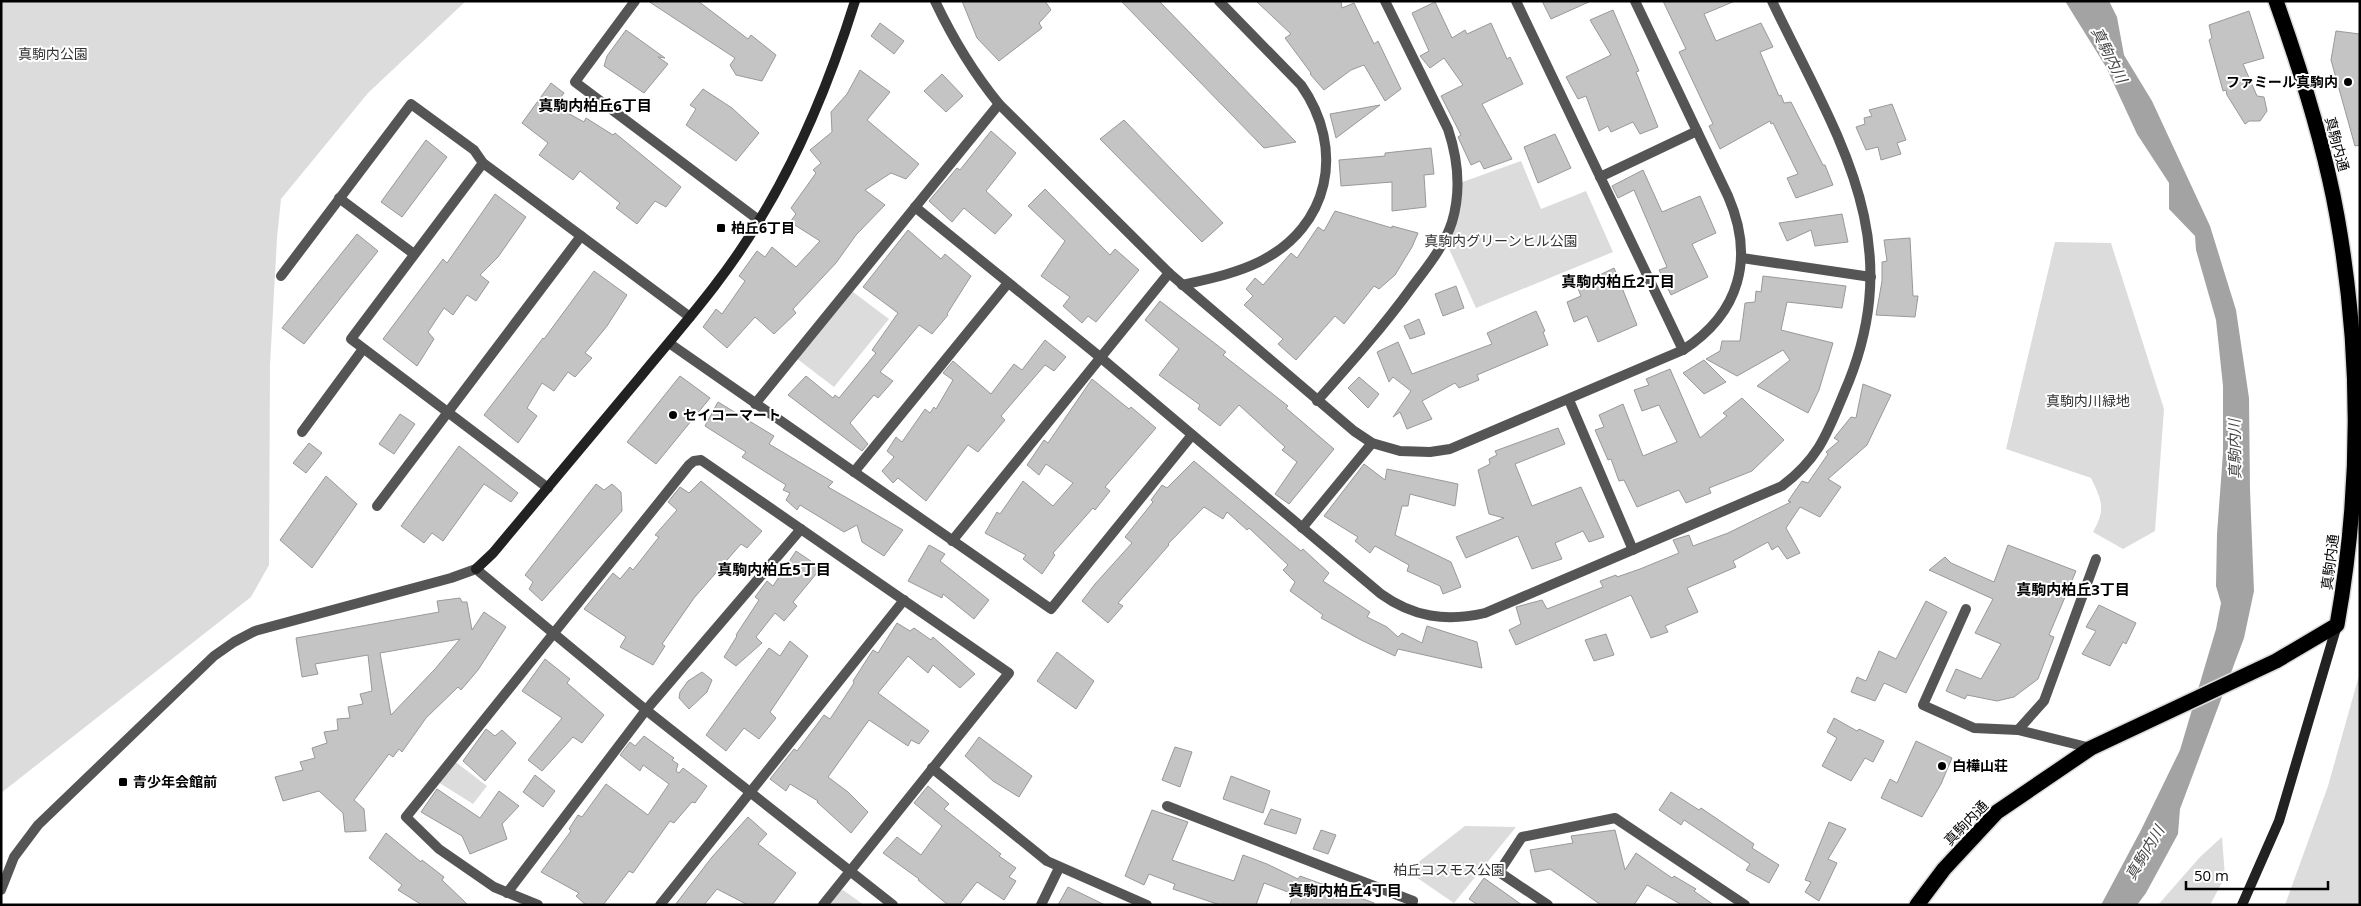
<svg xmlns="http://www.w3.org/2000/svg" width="2361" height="906" font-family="'Open Sans','Noto Sans JP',sans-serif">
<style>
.green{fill:#dcdcdc}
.water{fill:#a3a3a3}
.building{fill:#c4c4c4;stroke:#999;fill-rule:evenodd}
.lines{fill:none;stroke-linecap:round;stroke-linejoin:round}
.highway-casing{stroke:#dbdbdb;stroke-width:18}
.street{stroke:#555;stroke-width:10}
.secondary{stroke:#222;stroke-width:10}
.highway{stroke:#000;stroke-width:15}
.poi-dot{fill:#000;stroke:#fff;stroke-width:2}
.labels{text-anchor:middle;stroke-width:4;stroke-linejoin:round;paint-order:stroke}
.park-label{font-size:14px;fill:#333;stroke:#fff}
.poi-label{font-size:14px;font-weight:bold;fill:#000;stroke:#fff;text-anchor:start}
.street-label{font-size:14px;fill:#000;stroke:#fff}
.water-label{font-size:15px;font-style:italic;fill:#444;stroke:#fff}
.neighbourhood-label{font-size:15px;font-weight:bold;fill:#000;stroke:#fff}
</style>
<rect width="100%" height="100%" fill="#fff"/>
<g class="green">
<polygon points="1,1 466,1 368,93 281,199 277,238 270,365 269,565 251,597 1,793"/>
<polygon points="1521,161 1541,209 1586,191 1613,252 1476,308 1445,240 1457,184"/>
<path d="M2055,242l56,1 53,166 -9,122 -32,18 -30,-17c13,-23 9,-31 -2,-54l-85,-29z"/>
<polygon points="849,289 889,319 834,387 796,358"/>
<polygon points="2360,672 2360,905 2285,905 2328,786"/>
<polygon points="453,760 487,786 473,804 438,782"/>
<polygon points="1465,826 1516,827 1454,903 1407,871"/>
<polygon points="2222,837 2225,877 2210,905 2158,905 2200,857"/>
<polygon points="843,890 864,905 825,905 835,893"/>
</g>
<polygon class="water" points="2065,1 2109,1 2117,17 2124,55 2152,101 2210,226 2236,310 2249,398 2250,490 2254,591 2244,638 2180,809 2178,834 2146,893 2137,905 2101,905 2141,830 2180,750 2216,629 2221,603 2216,586 2217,534 2223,453 2223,386 2216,320 2196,250 2195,236 2169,209 2169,183 2137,134 2106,67"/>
<g class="building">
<polygon points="648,1 698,1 748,39 751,35 776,55 762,81 736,75 730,65 735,58"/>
<polygon points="962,1 1045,1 1051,10 1039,23 1042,28 999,61 977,38"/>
<polygon points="1121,1 1159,1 1296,142 1264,148"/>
<polygon points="1256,1 1341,1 1342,8 1354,3 1374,44 1378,41 1401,89 1385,101 1364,65 1351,70 1324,90 1310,74 1311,73 1285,38 1291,34"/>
<polygon points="1542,1 1591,1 1551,19"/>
<polygon points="1663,1 1735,1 1704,14 1716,41 1761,23 1773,47 1760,52 1779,96 1781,95 1784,103 1791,102 1823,165 1825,165 1833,185 1796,198 1787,178 1798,174 1773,123 1771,124 1770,121 1720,149 1709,126 1713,124 1679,52 1686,49"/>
<polygon points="1435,2 1452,38 1465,30 1467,34 1491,23 1507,59 1510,57 1523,84 1482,104 1512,159 1484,169 1480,161 1471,165 1458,137 1461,135 1441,96 1463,85 1444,58 1430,68 1420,56 1429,51 1412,13"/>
<polygon points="1613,10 1639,71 1636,72 1658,127 1640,134 1633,122 1611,132 1608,126 1599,131 1586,96 1578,99 1566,77 1611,55 1590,20"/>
<polygon points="2249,11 2264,58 2243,64 2257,96 2264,97 2267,111 2260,121 2249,121 2245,124 2227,95 2226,90 2223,91 2209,40 2212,38 2209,25"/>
<polygon points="880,23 904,41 894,54 871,36"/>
<polygon points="626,30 665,58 658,57 668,64 644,93 604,66 607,56"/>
<polygon points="2336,31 2360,34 2360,145 2355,146 2331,60"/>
<polygon points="860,70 890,92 867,120 919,164 906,179 891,173 865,190 885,205 856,235 836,263 793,309 796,313 774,334 755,317 727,348 703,327 716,309 722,314 745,281 739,276 757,251 765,257 772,247 796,267 820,241 790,222 796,214 791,208 816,173 813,170 821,163 810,150 832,132 831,112 847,94"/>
<polygon points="942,74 963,96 946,112 924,91"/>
<polygon points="551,83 564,93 555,106 584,122 586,118 613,135 615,133 681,187 666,207 655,201 637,224 616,208 620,203 580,171 573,180 539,155 548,143 522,123"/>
<polygon points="703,89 732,108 759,133 736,161 686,125 696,109 690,105"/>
<polygon points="1892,104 1906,140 1897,143 1901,154 1881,160 1878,147 1866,150 1856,127 1865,124 1864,118 1872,116 1869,110"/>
<polygon points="1380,105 1336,138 1330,114"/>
<polygon points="1124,120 1223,223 1202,242 1100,139"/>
<polygon points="991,131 1016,153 986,191 1012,215 995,234 964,208 952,222 929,201 957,168 960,170"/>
<polygon points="1555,134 1571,168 1538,183 1524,147"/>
<polygon points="426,140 447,157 402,217 381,202"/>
<polygon points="1431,148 1434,174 1424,175 1426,207 1392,211 1392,182 1341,186 1339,160 1385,156 1385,153"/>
<polygon points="1643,170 1662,212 1700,196 1716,233 1692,244 1708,277 1671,295 1659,270 1667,267 1634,190 1618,198 1612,186"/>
<polygon points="1045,189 1110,255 1115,249 1139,270 1096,322 1088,316 1082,323 1063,306 1070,297 1041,276 1065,241 1028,206"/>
<polygon points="495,194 526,217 498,257 480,275 489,282 476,301 467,295 453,315 444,308 428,332 434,339 417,366 383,339 443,259 447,263"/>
<polygon points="1335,211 1392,228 1392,226 1418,233 1412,247 1395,275 1379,289 1374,286 1344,324 1335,316 1296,360 1278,344 1283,339 1244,305 1253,296 1246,289 1255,278 1263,285 1291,253 1297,258 1318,227 1324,231"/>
<polygon points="1842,214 1848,242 1815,246 1811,230 1787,241 1779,223"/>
<polygon points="908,230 941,259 945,254 971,276 947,314 948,315 932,334 919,325 880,372 893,381 878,398 874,395 850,423 868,444 862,451 788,395 806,376 833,398 835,395 839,398 876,353 872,350 898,313 863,287"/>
<polygon points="357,234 378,251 304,344 282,328"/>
<polygon points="1910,238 1913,296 1918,296 1915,317 1876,315 1882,281 1882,262 1887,261 1884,240"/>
<polygon points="1614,268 1637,325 1598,342 1587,316 1574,322 1567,302 1581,296 1577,286"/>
<polygon points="594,271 627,295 607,326 585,353 592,358 575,377 568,372 554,391 542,383 527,408 537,416 518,443 484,415 543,338 544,339"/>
<polygon points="1763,276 1846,286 1842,308 1787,302 1781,330 1833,343 1819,390 1808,413 1757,386 1790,360 1783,350 1737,376 1706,359 1720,351 1722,341 1740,341 1745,303 1755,302 1756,291 1761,292"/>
<polygon points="1456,286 1464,308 1443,316 1435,294"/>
<polygon points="1160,301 1226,352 1223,355 1288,406 1286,408 1334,449 1289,504 1275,494 1297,462 1282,450 1285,447 1239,405 1220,426 1198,409 1200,405 1159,375 1179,349 1145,320"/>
<polygon points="1536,311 1545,331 1543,332 1548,345 1477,375 1479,380 1459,388 1455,383 1422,401 1432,419 1407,429 1400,412 1393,417 1411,391 1393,377 1389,382 1377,352 1398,342 1412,374 1492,344 1487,333"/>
<polygon points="1419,319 1425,334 1410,339 1404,326"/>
<polygon points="1045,340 1066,357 1054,371 1045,365 1001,416 1005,420 978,452 968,445 926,501 898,478 893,483 882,471 894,457 887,451 896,437 902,442 925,409 930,413 934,407 936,409 953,380 943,373 953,361 991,394 1014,364 1022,370"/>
<polygon points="1704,360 1726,382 1704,394 1683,373"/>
<polygon points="1670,369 1700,438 1727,416 1723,413 1742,398 1784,440 1752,471 1709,488 1711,493 1686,503 1679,490 1637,507 1624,480 1619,481 1611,459 1608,460 1595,430 1604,427 1599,415 1623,404 1643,456 1677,442 1659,405 1642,411 1634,390 1649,385 1646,379"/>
<polygon points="680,376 710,398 656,464 627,442"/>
<polygon points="1359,377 1379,394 1368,408 1348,388"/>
<polygon points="1092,379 1129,409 1131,407 1156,428 1105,487 1110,491 1095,510 1093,508 1053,553 1055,555 1042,574 1023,559 1026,555 985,533 997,512 1000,514 1023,481 1053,506 1073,483 1046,464 1039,475 1027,465 1044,440 1048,443"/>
<polygon points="1863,384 1891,395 1867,445 1828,479 1841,487 1820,517 1800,507 1786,528 1800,553 1787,559 1778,546 1772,550 1768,542 1733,561 1736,567 1687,588 1698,612 1665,626 1668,632 1651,638 1631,595 1516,645 1509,630 1521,624 1516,607 1542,600 1547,609 1603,587 1600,581 1616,575 1617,577 1640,569 1679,553 1673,540 1689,535 1693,546 1728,533 1791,502 1788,501 1802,481 1808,483 1828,454 1826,452 1839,441 1834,438 1851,417 1856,418"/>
<polygon points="718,402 774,436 769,444 833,482 828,487 903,530 884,556 862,542 857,525 844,532 800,505 797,510 786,500 790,493 783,490 786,485 742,457 746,452 705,426"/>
<polygon points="400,414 415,424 394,454 379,444"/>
<polygon points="1558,428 1565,444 1515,464 1532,506 1581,487 1604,537 1589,542 1583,531 1555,543 1562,559 1532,569 1518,536 1466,558 1456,537 1504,518 1489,514 1478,470 1490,464 1489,459 1497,455 1495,451"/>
<polygon points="309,443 322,453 306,473 293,463"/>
<polygon points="459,446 518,493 511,502 484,484 443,541 432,533 424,543 401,526"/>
<polygon points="1194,461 1301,551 1303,549 1329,573 1323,581 1370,612 1367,617 1387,627 1398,637 1402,633 1422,643 1427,626 1477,642 1482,668 1398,649 1395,656 1361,640 1321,618 1323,615 1290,591 1295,582 1283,570 1288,565 1249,528 1247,530 1227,512 1223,519 1204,507 1168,544 1169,545 1118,603 1123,606 1108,623 1082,601 1095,584 1132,543 1125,537 1153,502 1151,500 1162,485 1167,488"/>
<polygon points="1364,464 1385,480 1387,469 1458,484 1455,506 1410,494 1408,506 1402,506 1395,535 1451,562 1461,587 1443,594 1440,586 1407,571 1409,565 1375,546 1370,553 1355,541 1358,537 1324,516"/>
<polygon points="326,476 357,504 312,568 280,540"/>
<polygon points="701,481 762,531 747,548 741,544 694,598 662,644 665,646 653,665 620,647 626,637 584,609 613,573 620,579 630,567 633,570 659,537 655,535 677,510 668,502 680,487 689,493"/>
<polygon points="596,484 604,490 612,484 621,492 622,511 542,601 529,589 533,582 525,575"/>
<polygon points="929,545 945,554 940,561 989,600 974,619 943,594 942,598 908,581"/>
<polygon points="2008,545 2076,571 2049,635 2054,637 2038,679 2014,697 1997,701 1967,695 1965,699 1946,691 1956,669 1981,679 2001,644 1975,633 1993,599 1929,570 1945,557 1951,563 1994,582"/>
<polygon points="796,551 821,568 793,602 797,606 784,621 775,613 756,637 762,643 736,666 724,657 737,636 736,635 759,600 755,597 767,581 773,586"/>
<path d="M460,598l2,4h5l5,28 12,-18 22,15 -28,43 -17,20 -3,-3 -32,31 -24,34 -3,-3 -6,8 -4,-3 -35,46 10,9 2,22 -21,1 -2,-19 -24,-22 -36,10 -8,-24 28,-7 -3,-8 15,-4 -3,-10 15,-5 -3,-11 14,-2 -1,-11 13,-1 -2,-11 15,-3 -3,-10 12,-3 -4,-36 -53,9 3,10 -16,3 -6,-39 143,-26 -2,-11zM460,639l-25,30 -44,46 -11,-62z"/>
<polygon points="1926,601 1947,612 1906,693 1884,683 1875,701 1851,692 1857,677 1866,681 1879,651 1896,659"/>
<polygon points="2099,605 2136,623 2126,644 2123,642 2110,666 2082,654 2096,631 2086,627"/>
<polygon points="897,623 910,631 914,628 931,640 933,637 975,674 960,688 933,665 928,673 908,656 878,693 929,731 919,744 911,740 908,746 869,720 828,777 848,792 868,812 851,833 817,802 818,801 790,784 786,791 770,779 794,749 797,751 824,715 830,719 854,683 853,681 873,650 878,653"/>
<polygon points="1606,634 1614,655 1594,661 1585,640"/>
<polygon points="790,641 808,656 770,712 776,718 759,739 744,728 726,751 706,735 769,648 780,656"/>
<polygon points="1057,652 1094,681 1076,709 1037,681"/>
<polygon points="545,659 570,679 567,683 604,715 582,743 573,737 542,771 528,760 562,718 522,691"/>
<polygon points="702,672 712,680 707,692 689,709 679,698 680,692 688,681"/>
<polygon points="1834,718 1857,731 1859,729 1884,741 1873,762 1865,758 1851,781 1822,766 1837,738 1827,732"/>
<polygon points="486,729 495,736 502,730 516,743 485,781 463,761"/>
<polygon points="644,736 674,758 672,760 678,764 676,771 679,773 683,768 707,786 695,803 692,802 674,823 670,821 633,873 629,871 603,905 586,905 576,896 579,893 541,872 571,831 569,829 578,815 582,817 606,784 648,815 669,784 643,765 640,771 620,755 630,742 635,746"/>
<polygon points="979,737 1032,776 1019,797 993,781 965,756"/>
<polygon points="1916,741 1952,758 1941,784 1922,817 1881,798 1890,779 1897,783"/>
<polygon points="1175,747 1192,752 1180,787 1162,780"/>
<polygon points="535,775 555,791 543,807 523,792"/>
<polygon points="1231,776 1270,791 1263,813 1223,799"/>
<polygon points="928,786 949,804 944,809 1001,854 999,856 1016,868 1009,877 1016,881 1004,900 977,882 959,905 948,905 918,880 919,879 883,853 897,837 921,855 942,826 914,803"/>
<polygon points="437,789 480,818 499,791 519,806 502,824 507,839 470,854 462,836 421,812"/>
<polygon points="1671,792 1699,810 1701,808 1754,844 1752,848 1779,865 1769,883 1746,870 1750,864 1684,820 1681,825 1659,810"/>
<polygon points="1271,809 1301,819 1296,834 1264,824"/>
<polygon points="1152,810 1188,822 1172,860 1234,881 1243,855 1267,864 1298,879 1300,876 1374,903 1374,905 1290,905 1293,894 1264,883 1256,905 1220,905 1173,889 1175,884 1149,874 1144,885 1125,876"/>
<polygon points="748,817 767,834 758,844 796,873 772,905 748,905 717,889 704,905 675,905 712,857"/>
<polygon points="1829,822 1846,829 1828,859 1837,863 1819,901 1805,892 1811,882 1805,880"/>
<polygon points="1321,830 1336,835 1328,854 1313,849"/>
<polygon points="1615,830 1625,870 1636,853 1672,878 1674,876 1696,889 1694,891 1714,905 1682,905 1647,885 1634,905 1601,905 1550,869 1535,872 1530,850 1573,843 1571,836"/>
<polygon points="386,833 421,862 422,860 444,877 442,880 468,905 422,905 398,890 402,885 369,858"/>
<polygon points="1484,878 1522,905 1478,905 1469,899"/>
<polygon points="1068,887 1105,905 1058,905"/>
</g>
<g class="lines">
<defs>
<path id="highway" d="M1917,905l27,-36 53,-57 94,-64 185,-87 61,-36c24,-134 24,-274 0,-409 -13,-73 -36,-145 -61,-215"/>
</defs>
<use href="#highway" class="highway-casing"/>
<g class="street">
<polyline points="635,1 575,82 760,221"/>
<path d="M935,1c18,38 37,70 64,103l170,169 185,158 18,12 28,8 30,1 20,-3 233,-99c57,-37 72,-92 45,-154l-93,-195"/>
<polyline points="1516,1 1683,350"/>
<polyline points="483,163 351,339 548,488"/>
<polyline points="1600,177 1697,131"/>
<polyline points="339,198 414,254"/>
<path d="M915,207l185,150 281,237c32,23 65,28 104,19l297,-127c37,-28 45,-52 62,-93 67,-153 -7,-256 -72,-392"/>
<polyline points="1742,258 1871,277"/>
<polyline points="281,276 411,104 474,150 483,163 690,317"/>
<path d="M1182,285c26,-6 52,-11 77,-23 71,-35 87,-113 42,-177l-82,-84"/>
<polyline points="669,343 1051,609 1192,435"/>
<polyline points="1569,400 1633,550"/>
<path d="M1317,401c33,-37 66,-74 95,-114 15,-20 32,-40 40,-65 9,-30 6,-63 -4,-93l-63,-128"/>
<polyline points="755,404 999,104"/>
<polyline points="302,432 363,349"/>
<polyline points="854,472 1008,283"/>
<polyline points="377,506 581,236"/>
<polyline points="1302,528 1372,443"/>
<polyline points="952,541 1169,273"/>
<polyline points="1966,609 1923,705 1974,728 2018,730 2091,748"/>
<polyline points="2018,730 2044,701 2096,559"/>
<polyline points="932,768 1047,861 1147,905"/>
<polyline points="1167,806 1413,901 1412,905"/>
<polyline points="1,890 14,857 38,825 214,656 234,642 255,631 451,578 476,569 646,710 893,905"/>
<polyline points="507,893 646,710 801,529"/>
<polyline points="538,905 494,887 439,849 406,817 689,465 694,461 701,460 1009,673 823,905"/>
<polyline points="660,905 904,600"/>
<polyline points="1041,905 1059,868"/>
<polyline points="1548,905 1499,872 1522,837 1615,818 1745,905"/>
</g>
<g class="secondary">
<path d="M476,569l17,-16c50,-59 99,-118 148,-177 42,-51 86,-100 119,-157 42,-69 71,-141 95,-218"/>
<polyline points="2242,905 2279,821 2337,625"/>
</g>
<use href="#highway" class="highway"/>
</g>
<g class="poi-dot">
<circle cx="2348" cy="82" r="5"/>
<rect x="716" y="223" width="10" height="10" rx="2.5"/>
<circle cx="673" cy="415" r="5"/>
<circle cx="1942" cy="766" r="5"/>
<rect x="118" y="777" width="10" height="10" rx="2.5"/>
</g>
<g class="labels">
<g class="park-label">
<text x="53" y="59">真駒内公園</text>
<text x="1501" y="246">真駒内グリーンヒル公園</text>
<text x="2088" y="406">真駒内川緑地</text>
<text x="1449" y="875">柏丘コスモス公園</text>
</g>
<g class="poi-label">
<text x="2338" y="87" text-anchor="end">ファミール真駒内</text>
<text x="731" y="233">柏丘6丁目</text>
<text x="683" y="420">セイコーマート</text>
<text x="1952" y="771">白樺山荘</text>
<text x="133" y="787">青少年会館前</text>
</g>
<g class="street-label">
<text transform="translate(2337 144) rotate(75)" y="5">真駒内通</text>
<text transform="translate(2330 562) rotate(-83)" y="5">真駒内通</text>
<text transform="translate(1966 823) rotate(-46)" y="5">真駒内通</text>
</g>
<g class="water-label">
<text transform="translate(2109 55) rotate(63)" y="5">真駒内川</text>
<text transform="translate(2235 449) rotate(-91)" y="5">真駒内川</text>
<text transform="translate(2145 853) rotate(-59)" y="5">真駒内川</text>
</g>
<g class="neighbourhood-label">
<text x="595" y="111">真駒内柏丘6丁目</text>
<text x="1618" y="287">真駒内柏丘2丁目</text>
<text x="774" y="575">真駒内柏丘5丁目</text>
<text x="2073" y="595">真駒内柏丘3丁目</text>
<text x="1345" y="896">真駒内柏丘4丁目</text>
</g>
</g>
<rect width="2361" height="906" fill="none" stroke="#000000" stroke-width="5"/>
<path d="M2186 881v8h142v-8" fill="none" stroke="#000000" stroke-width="2.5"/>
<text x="2194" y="881" font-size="15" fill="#000000" stroke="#ffffff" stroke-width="4" paint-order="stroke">50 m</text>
</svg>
